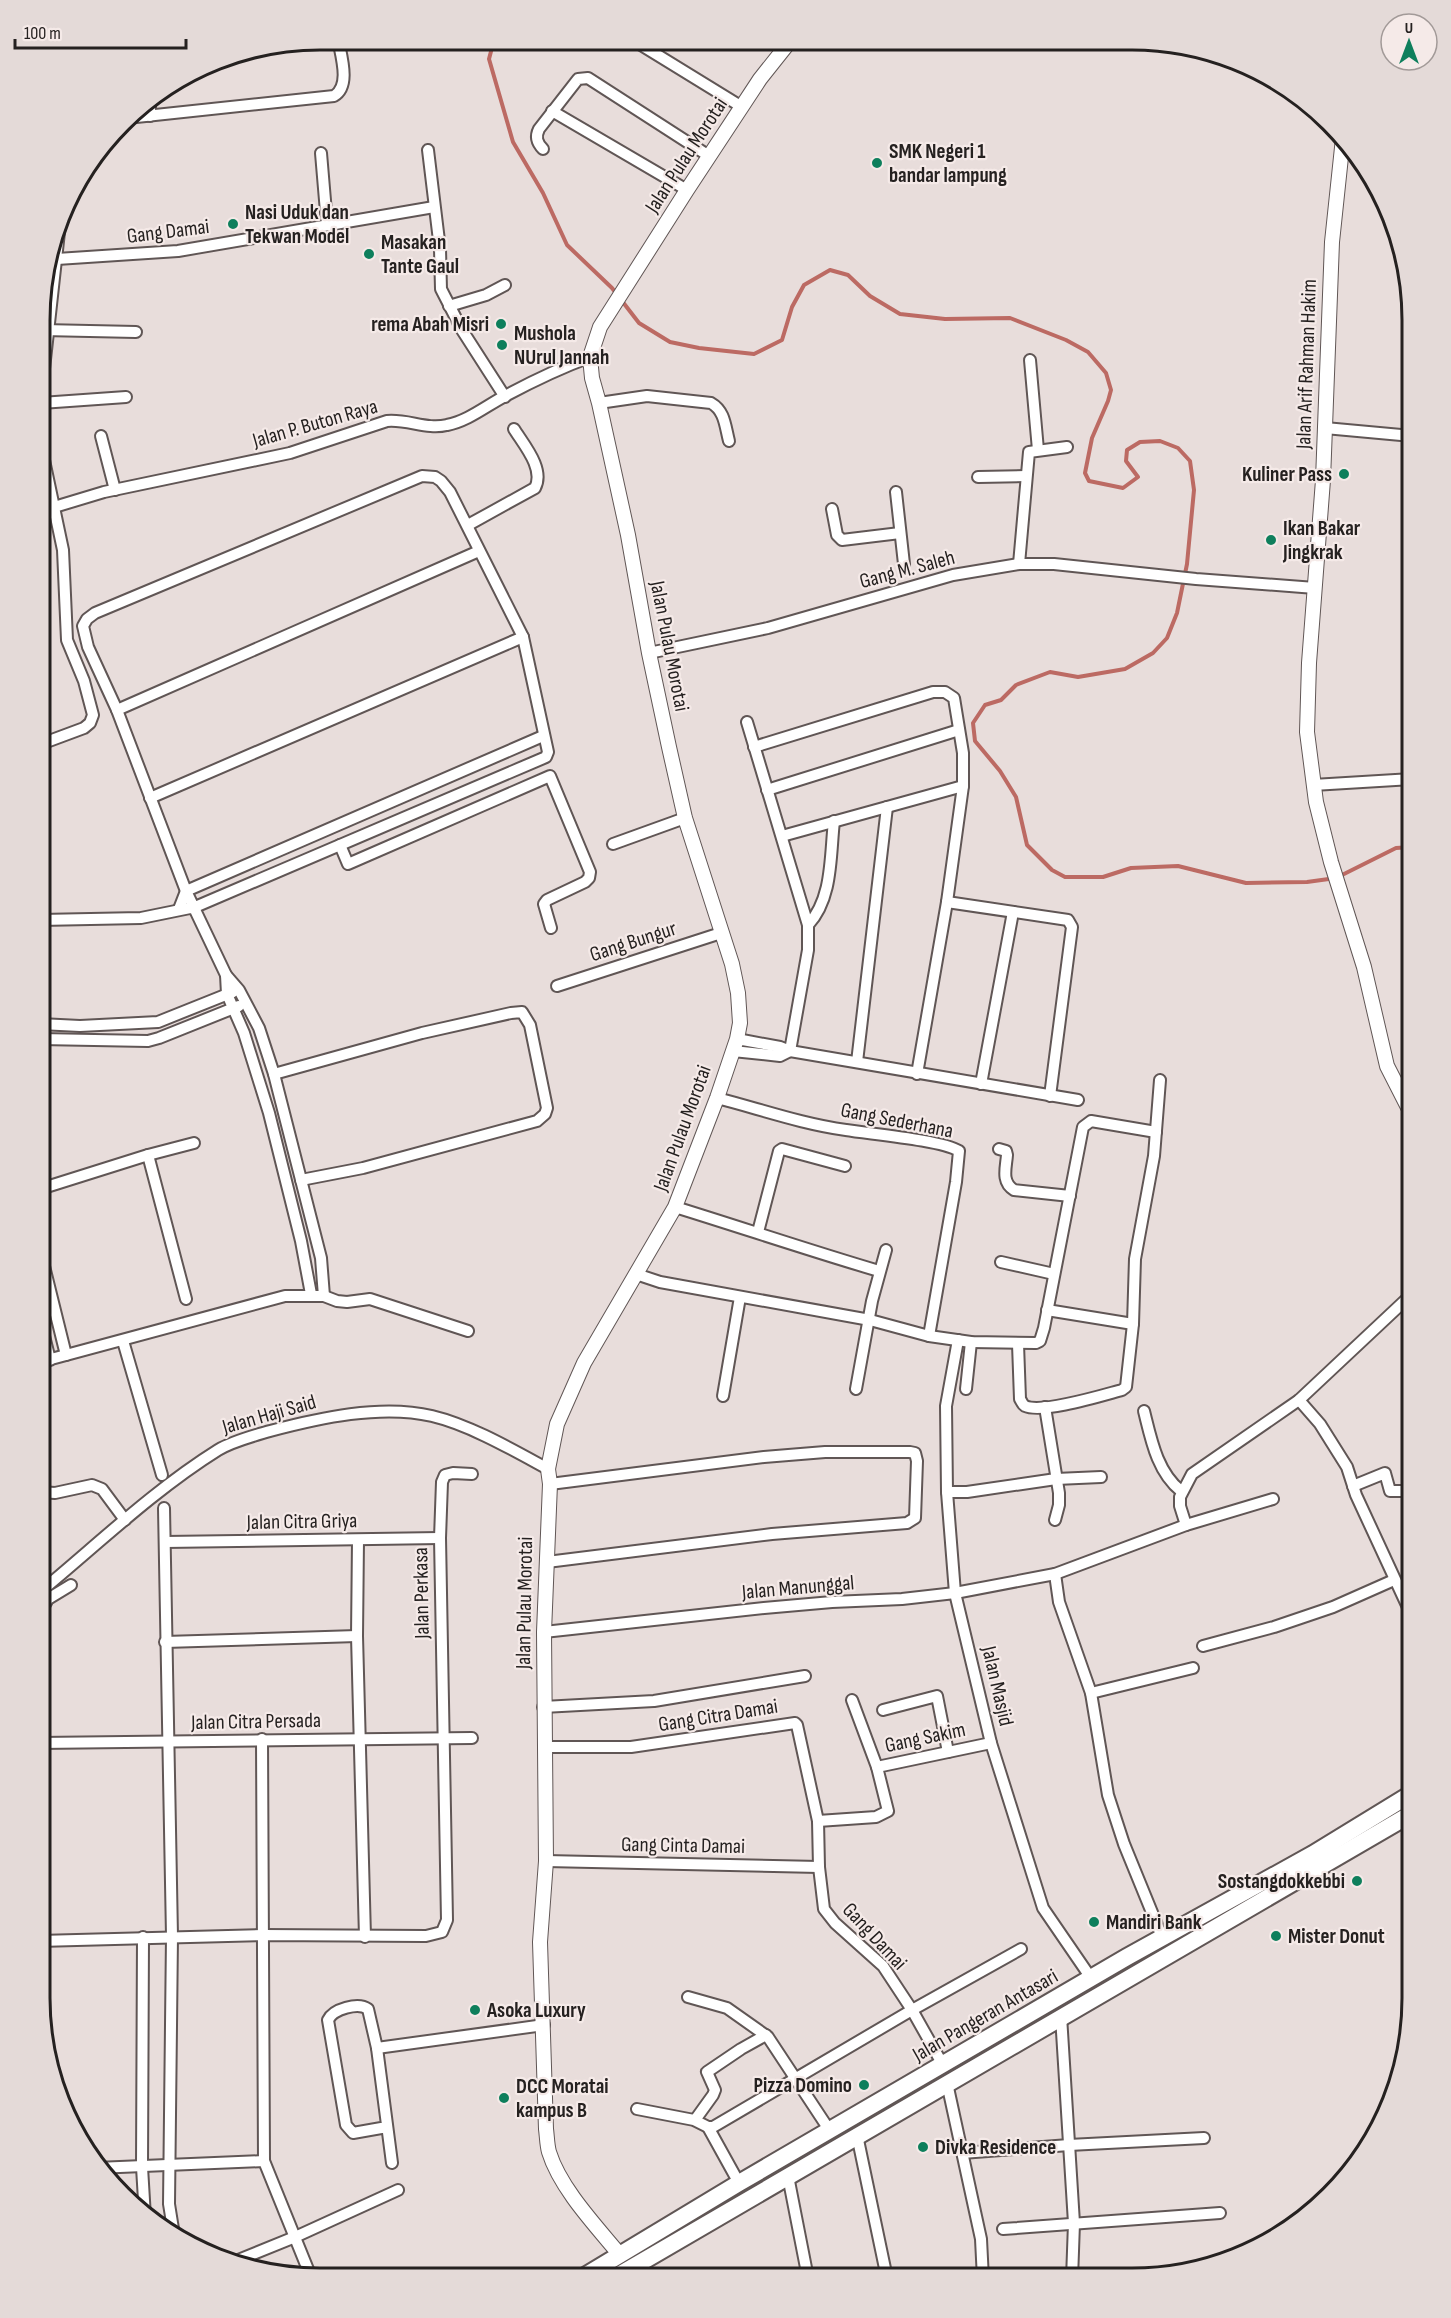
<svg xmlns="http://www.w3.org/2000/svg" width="1451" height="2318" font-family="'Sofia Sans Condensed',sans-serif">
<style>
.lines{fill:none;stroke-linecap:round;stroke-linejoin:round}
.stream{stroke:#bc6a63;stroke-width:4}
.minor-tunnel{stroke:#c1b7b6;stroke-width:10;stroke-dasharray:10 5;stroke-linecap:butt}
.minor-casing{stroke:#605655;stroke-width:14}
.tertiary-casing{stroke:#605655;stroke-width:16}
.primary-casing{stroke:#605655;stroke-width:20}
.minor{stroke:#fff;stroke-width:10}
.tertiary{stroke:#fff;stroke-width:14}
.primary{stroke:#fff;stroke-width:16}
.poi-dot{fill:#0e7f5c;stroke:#f5eae8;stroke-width:2}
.labels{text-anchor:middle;stroke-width:4.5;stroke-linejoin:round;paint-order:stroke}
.poi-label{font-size:21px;font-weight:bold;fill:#252120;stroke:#f5eae8;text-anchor:start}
.street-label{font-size:21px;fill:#252120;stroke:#f5eae8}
.rim{fill:none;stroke:#252120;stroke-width:3}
</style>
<rect width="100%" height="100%" fill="#e8dddb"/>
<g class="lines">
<g class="stream">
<polyline points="494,40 489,59 513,142 543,193 567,245 612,288 639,323 670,342 699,348 754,354 782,340 792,307 804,285 830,270 848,275 870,296 900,314 945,319 1010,318 1066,340 1088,352 1106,373 1111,390 1108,401 1092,438 1085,473 1089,481 1123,488 1138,477 1126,461 1127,450 1140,442 1160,441 1178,448 1190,461 1194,490 1187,564 1177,613 1167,638 1153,653 1125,669 1078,677 1050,672 1016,685 1001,700 985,705 973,723 975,741 1000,771 1016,797 1027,845 1052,870 1065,877 1103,877 1131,868 1178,866 1246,883 1307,882 1336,878 1396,848 1412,847"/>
<polyline points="551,40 553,42 561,40"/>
</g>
<polyline class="minor-tunnel" points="904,564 906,578"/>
<defs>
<g id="minor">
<polyline points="633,40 742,107"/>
<polyline points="773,40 783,48"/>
<polyline points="150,99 150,116"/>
<polyline points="552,111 687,190"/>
<path d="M127,118l207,-22c17,-10 7,-40 4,-57"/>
<path d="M543,149c-6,-6 -8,-12 -4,-20l39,-50 10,-1 121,78"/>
<polyline points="428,150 440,249 441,289 462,330 505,397"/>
<polyline points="321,153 327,224"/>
<polyline points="57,259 178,251 434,207"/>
<polyline points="449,306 486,295 505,285"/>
<polyline points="43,330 136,332"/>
<polyline points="1030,360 1038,450"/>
<polyline points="41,396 60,223"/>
<polyline points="41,403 126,397"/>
<path d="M599,403l48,-7 64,7c14,8 14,23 18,38"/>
<polyline points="1325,428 1412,436"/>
<polyline points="101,436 115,490"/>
<polyline points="978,477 1026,476"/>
<polyline points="896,492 904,564"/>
<polyline points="832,509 837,535 842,540 900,533"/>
<path d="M41,511l63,-19 186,-39 97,-32c21,-2 40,9 60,4 21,-4 39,-19 58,-29 28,-15 55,-28 85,-39"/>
<path d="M468,525l67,-37c10,-19 -11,-43 -21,-59"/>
<polyline points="1019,564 1029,452 1067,447"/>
<polyline points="649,653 768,628 953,575 1019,564 1054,564 1196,579 1315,588"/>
<polyline points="117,710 479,551"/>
<polyline points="41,744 84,728 90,723 93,715 84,681 67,640 63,550 41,446"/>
<polyline points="754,747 933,692 945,692 954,698 963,753 963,786 947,902 917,1074"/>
<polyline points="1313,785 1412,779"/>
<polyline points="767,790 959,730"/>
<polyline points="150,798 523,637"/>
<polyline points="782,836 963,786"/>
<polyline points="613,844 685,818"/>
<polyline points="340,845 348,864 550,776 590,872 589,878 585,882 547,900 544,904 551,928"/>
<polyline points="947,902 1068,920 1072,927 1050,1096"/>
<polyline points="179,909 186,891 543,736"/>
<polyline points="40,920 141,918 195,907 546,757 548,752 523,637 450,492 441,481 435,477 422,476 95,613 87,619 83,626 88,647 117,710 186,891 226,975 239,990 259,1028 274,1074 321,1258 324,1296"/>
<path d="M808,925c25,-27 22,-69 26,-104"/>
<polyline points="226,975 227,994 244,1033 269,1113 301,1241 311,1294"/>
<polyline points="557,986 721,933"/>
<polyline points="40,1024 80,1026 158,1022 233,992"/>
<polyline points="40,1039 148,1041 159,1038 239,1006"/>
<polyline points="737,1039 780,1047 790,1051 1078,1100"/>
<polyline points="733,1051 780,1056 790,1051 808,950 808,925 747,722"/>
<polyline points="857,1062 887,807"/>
<polyline points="274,1074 422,1033 511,1013 522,1012 530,1025 547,1108 545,1114 537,1121 363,1168 301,1180"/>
<polyline points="981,1084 1013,912"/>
<path d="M717,1098c43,11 85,26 129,32 24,4 96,10 113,21l-3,31 -27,154"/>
<path d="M999,1149l7,2 1,4c-1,13 -6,27 7,35l56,6"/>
<polyline points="148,1155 186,1299"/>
<polyline points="40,1189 148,1155 194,1143"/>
<path d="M675,1207c68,21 136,44 204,64"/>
<polyline points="758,1232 779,1151 782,1149 845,1166"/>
<polyline points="40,1250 66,1355"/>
<polyline points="1001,1262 1054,1274"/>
<polyline points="636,1274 660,1282 870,1320 929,1336 971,1342 1036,1343 1040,1341 1044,1328 1083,1127 1091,1121 1156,1132"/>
<polyline points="1047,1310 1133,1324"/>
<polyline points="40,1320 50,1360"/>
<polyline points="958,1340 946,1406 947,1492 955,1593 991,1743 1043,1908 1091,1978"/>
<polyline points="123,1341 162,1475"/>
<path d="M1018,1344l2,55c2,3 2,5 5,7 17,8 78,-11 97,-16l4,-3 7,-63 2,-65 19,-103 6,-76"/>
<polyline points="40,1362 285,1296 324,1296 337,1301 347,1302 370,1299 468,1331"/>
<polyline points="856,1389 872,1301 886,1250"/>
<polyline points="966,1389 971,1342"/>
<polyline points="723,1396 740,1297"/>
<polyline points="1299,1400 1320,1424 1347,1467 1356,1495 1412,1616"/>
<polyline points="1045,1407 1059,1493 1059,1505 1055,1520"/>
<path d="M1144,1411c7,28 13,61 37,80"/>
<polyline points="1353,1486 1385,1473 1390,1491 1412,1491"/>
<polyline points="40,1492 55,1493 92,1485 102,1489 125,1520"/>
<polyline points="947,1492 967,1492 1056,1479 1101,1477"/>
<polyline points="164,1508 172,1936 169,2204 174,2235"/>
<polyline points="1186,1525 1180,1506 1180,1497 1192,1474 1299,1400 1412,1294"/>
<polyline points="358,1540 357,1636 365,1937"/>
<polyline points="165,1542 440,1538"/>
<polyline points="547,1562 772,1534 907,1523 915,1518 917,1461 915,1453 910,1452 825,1452 764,1457 550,1484"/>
<polyline points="1055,1574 1059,1602 1091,1693 1108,1795 1124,1844 1162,1937"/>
<path d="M40,1592c58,-48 114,-102 178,-142 15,-9 35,-14 52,-19 49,-13 111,-27 162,-15 38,9 81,34 116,53"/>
<polyline points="40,1613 48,1599 71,1585"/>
<polyline points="544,1632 764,1608 832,1602 902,1599 955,1593 1055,1574 1186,1525 1273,1499"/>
<polyline points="165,1642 357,1636"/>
<polyline points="1203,1646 1274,1627 1333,1607 1394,1580"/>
<polyline points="1091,1693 1193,1668"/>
<polyline points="852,1700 877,1767"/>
<polyline points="543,1707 654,1701 805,1676"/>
<polyline points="883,1710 937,1696 948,1752"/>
<polyline points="262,1739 264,2161 311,2277"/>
<polyline points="39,1743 472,1738"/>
<polyline points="545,1747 631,1747 795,1723 797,1725 818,1821 819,1867 824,1909 835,1923 883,1966 912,2010 943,2065"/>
<polyline points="818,1821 876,1817 888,1811 877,1767 991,1743"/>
<polyline points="546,1861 819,1867"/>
<polyline points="39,1866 42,1743 39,1656"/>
<polyline points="143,1937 142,2167 145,2217"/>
<polyline points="39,1941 263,1935 426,1936 442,1932 447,1920 440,1538 442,1482 445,1475 453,1473 472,1474"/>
<polyline points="39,1983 40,2002"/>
<polyline points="688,1997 727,2008 768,2037 830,2131"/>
<polyline points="1061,2016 1074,2223 1072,2279"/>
<polyline points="377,2048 544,2025"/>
<polyline points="947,2083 981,2239 983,2279"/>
<polyline points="637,2109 694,2120 708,2127 713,2127 912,2010 1021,1949"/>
<polyline points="695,2120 713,2095 715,2090 707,2072 741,2049 766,2035"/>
<path d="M387,2127l-34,6 -7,-8 -18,-105c5,-11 30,-18 40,-11l9,39 15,115"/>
<polyline points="708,2127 739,2183"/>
<polyline points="857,2135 887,2278"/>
<polyline points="962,2153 1069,2145 1204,2138"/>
<polyline points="96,2168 264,2161"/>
<polyline points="788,2176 808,2278"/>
<polyline points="1003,2229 1220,2213"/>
<polyline points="231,2263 295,2237 398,2190"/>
</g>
<g id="tertiary">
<polyline points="1343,138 1332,242 1323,480 1309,663 1307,732 1316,802 1331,862 1364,967 1387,1066 1412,1115"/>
<path d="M620,2255c-24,-29 -60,-67 -71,-103 -2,-7 -2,-16 -3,-23l-6,-187 6,-81 -2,-229 6,-148 -2,-15 9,-45 27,-61 91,-156 42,-109 20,-59 3,-16 -2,-30 -6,-29 -47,-146 -16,-71 -20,-94 -21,-118 -29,-132 -7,-25 -2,-21 10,-30 87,-137 73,-111 31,-39"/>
</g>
<g id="primary">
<polyline points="583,2277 739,2183 1127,1957 1313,1854 1411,1794"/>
<polyline points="614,2278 1411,1814"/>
</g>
</defs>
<use href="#minor" class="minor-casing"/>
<use href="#tertiary" class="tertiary-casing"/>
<use href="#primary" class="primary-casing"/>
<use href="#minor" class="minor"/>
<use href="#tertiary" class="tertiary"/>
<use href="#primary" class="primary"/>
</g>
<g class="poi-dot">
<circle cx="877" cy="163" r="6"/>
<circle cx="233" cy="224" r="6"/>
<circle cx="369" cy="254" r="6"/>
<circle cx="501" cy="324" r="6"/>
<circle cx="502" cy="345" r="6"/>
<circle cx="1344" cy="474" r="6"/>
<circle cx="1271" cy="540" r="6"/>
<circle cx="1357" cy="1881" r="6"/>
<circle cx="1094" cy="1922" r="6"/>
<circle cx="1276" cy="1936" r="6"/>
<circle cx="475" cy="2010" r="6"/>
<circle cx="864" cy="2085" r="6"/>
<circle cx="504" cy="2098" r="6"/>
<circle cx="923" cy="2147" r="6"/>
</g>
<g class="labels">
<g class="poi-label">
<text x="889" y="158">SMK Negeri 1<tspan x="889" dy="24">bandar lampung</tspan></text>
<text x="245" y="219">Nasi Uduk dan<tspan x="245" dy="24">Tekwan Model</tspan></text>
<text x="381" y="249">Masakan<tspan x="381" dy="24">Tante Gaul</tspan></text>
<text x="489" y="331" text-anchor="end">rema Abah Misri</text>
<text x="514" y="340">Mushola<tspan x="514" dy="24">NUrul Jannah</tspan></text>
<text x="1332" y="481" text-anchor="end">Kuliner Pass</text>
<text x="1283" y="535">Ikan Bakar<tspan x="1283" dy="24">Jingkrak</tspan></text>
<text x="1345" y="1888" text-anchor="end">Sostangdokkebbi</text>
<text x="1106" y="1929">Mandiri Bank</text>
<text x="1288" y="1943">Mister Donut</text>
<text x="487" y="2017">Asoka Luxury</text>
<text x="852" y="2092" text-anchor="end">Pizza Domino</text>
<text x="516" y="2093">DCC Moratai<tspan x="516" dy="24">kampus B</tspan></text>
<text x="935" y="2154">Divka Residence</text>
</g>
<g class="street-label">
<text transform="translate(686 155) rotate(-57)" y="7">Jalan Pulau Morotai</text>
<text transform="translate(168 231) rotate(-7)" y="7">Gang Damai</text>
<text transform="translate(1306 364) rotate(-88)" y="7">Jalan Arif Rahman Hakim</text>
<text transform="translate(315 423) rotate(-16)" y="7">Jalan P. Buton Raya</text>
<text transform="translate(907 569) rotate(-15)" y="7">Gang M. Saleh</text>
<text transform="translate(670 646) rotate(79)" y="7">Jalan Pulau Morotai</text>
<text transform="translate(633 941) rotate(-18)" y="7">Gang Bungur</text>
<text transform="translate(897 1120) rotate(11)" y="7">Gang Sederhana</text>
<text transform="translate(682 1128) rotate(-70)" y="7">Jalan Pulau Morotai</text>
<text transform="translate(269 1414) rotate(-16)" y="7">Jalan Haji Said</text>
<text transform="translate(302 1521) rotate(-1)" y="7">Jalan Citra Griya</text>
<text transform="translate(798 1587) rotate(-5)" y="7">Jalan Manunggal</text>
<text transform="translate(421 1593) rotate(-91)" y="7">Jalan Perkasa</text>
<text transform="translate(524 1603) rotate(-89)" y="7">Jalan Pulau Morotai</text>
<text transform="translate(998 1686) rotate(77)" y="7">Jalan Masjid</text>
<text transform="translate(718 1715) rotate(-9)" y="7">Gang Citra Damai</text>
<text transform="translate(256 1721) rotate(-1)" y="7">Jalan Citra Persada</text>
<text transform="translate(925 1737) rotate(-12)" y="7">Gang Sakim</text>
<text transform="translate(683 1845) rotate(1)" y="7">Gang Cinta Damai</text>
<text transform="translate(875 1936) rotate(47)" y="7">Gang Damai</text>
<text transform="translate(985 2015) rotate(-30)" y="7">Jalan Pangeran Antasari</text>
</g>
</g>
<path d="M0 0H1451V2318H0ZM320 50H1132A270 270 0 0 1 1402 320V1998A270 270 0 0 1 1132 2268H320A270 270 0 0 1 50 1998V320A270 270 0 0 1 320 50Z" fill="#e4dad8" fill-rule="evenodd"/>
<path class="rim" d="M320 50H1132A270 270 0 0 1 1402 320V1998A270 270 0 0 1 1132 2268H320A270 270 0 0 1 50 1998V320A270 270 0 0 1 320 50Z"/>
<g transform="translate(1409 42)"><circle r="28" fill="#f5eae8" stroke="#a29a98" stroke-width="1.5"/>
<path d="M0-4.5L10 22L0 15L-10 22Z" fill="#0e7f5c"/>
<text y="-9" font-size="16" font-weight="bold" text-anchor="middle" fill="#252120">U</text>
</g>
<path d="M15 39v9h171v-9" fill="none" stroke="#252120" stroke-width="3"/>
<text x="24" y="39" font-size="18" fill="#252120" stroke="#f5eae8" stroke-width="4.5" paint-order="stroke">100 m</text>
</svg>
